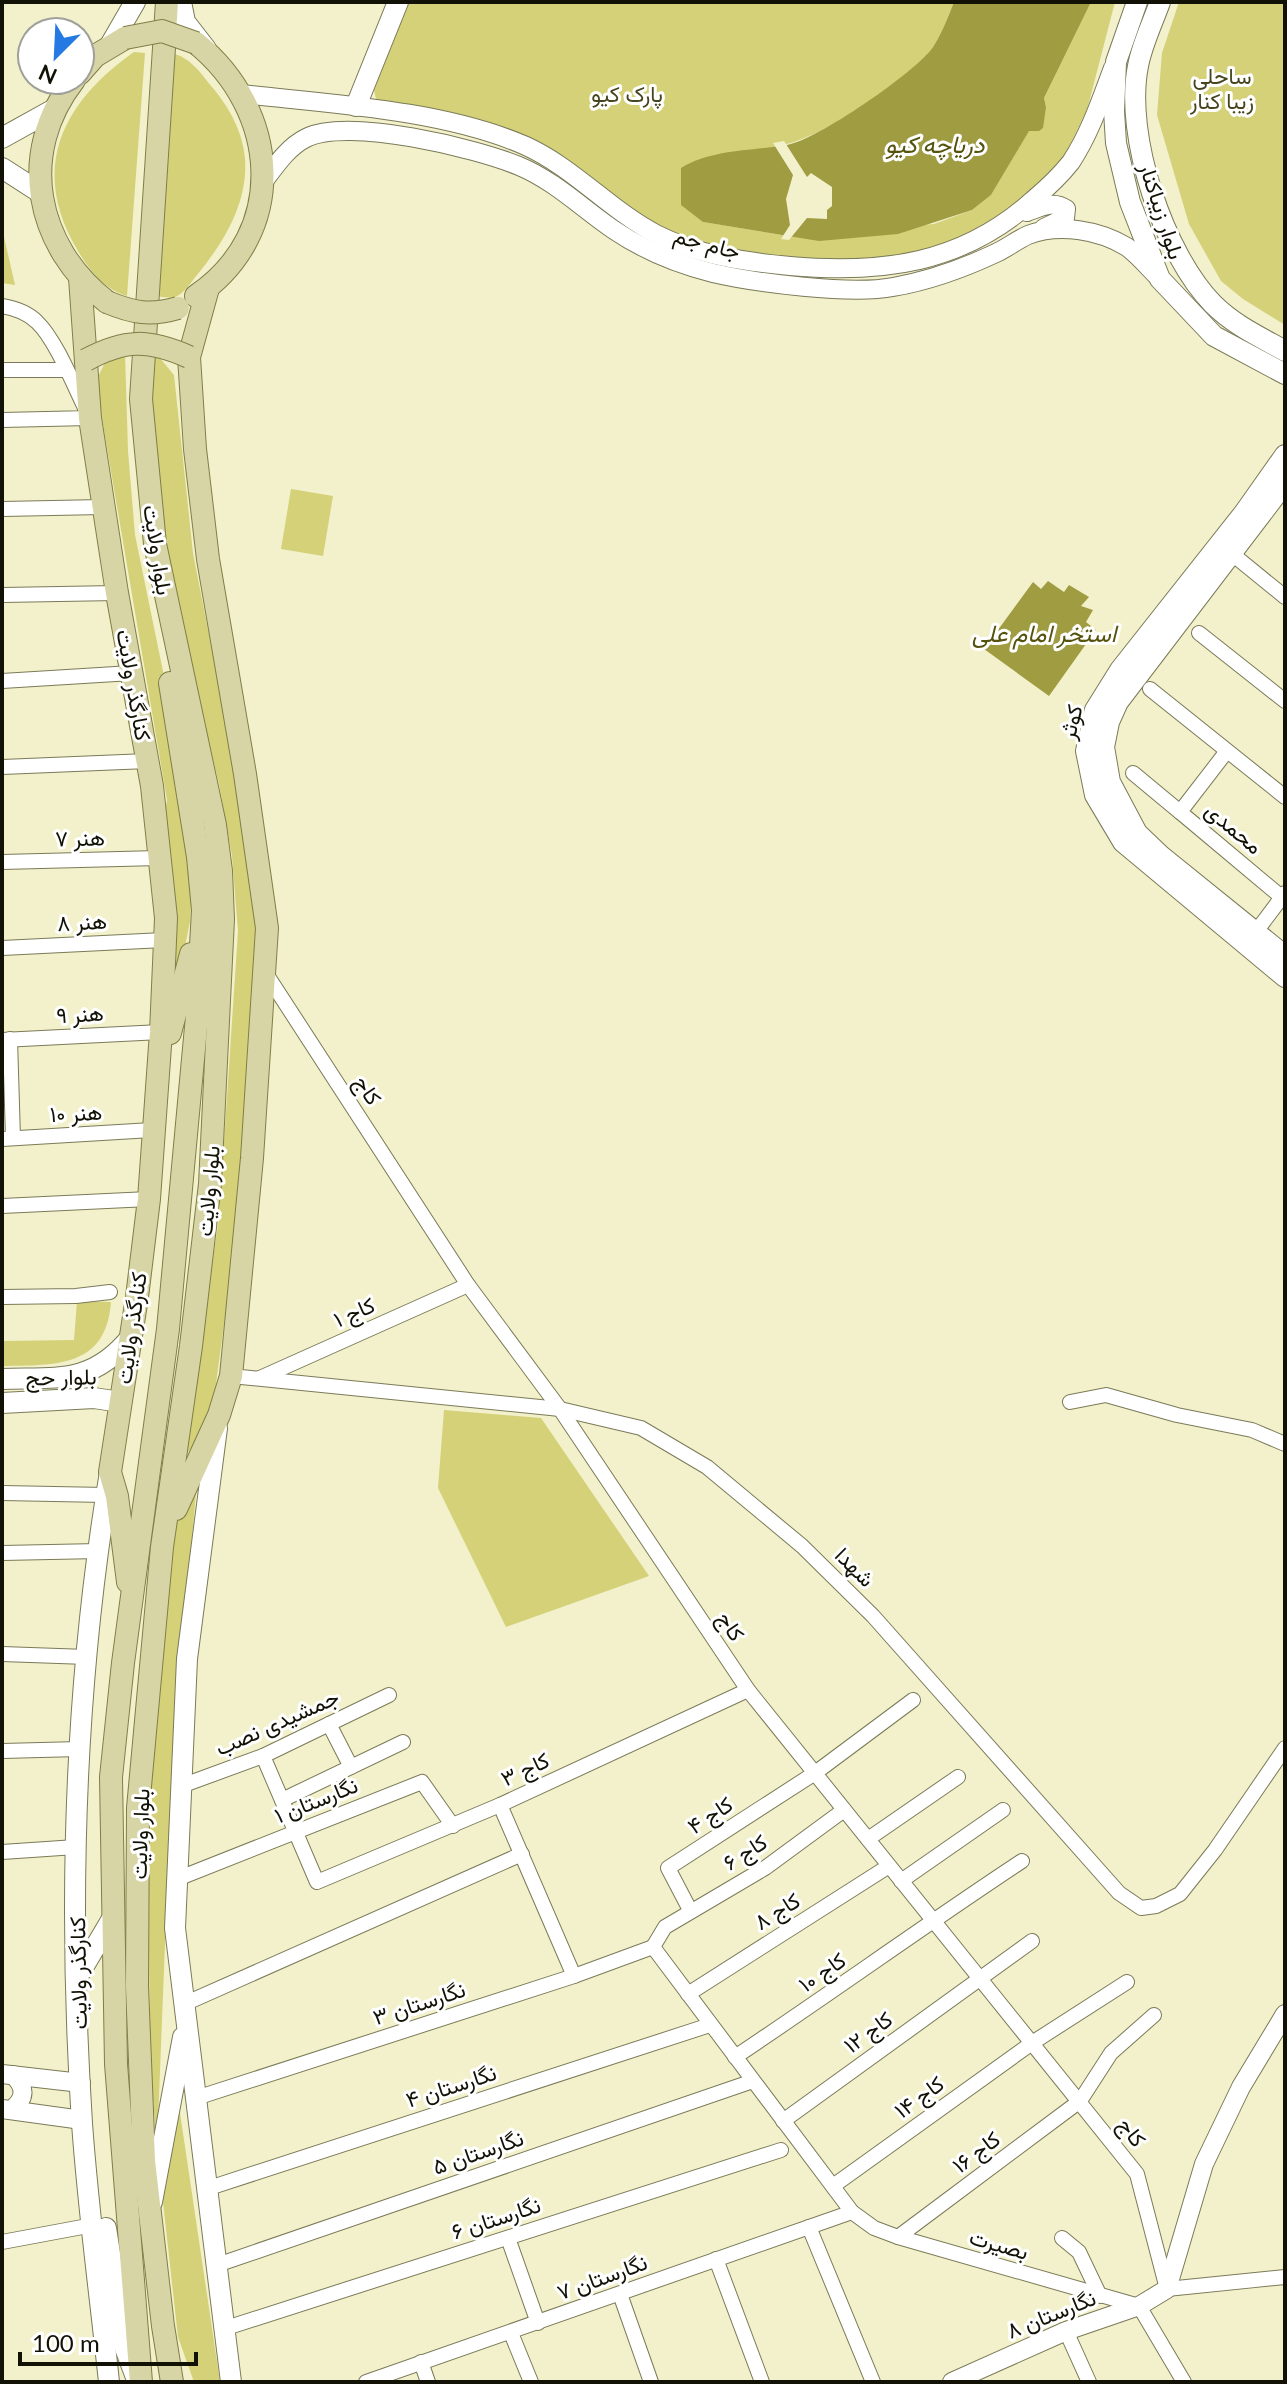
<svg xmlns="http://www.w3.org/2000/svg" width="1287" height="2384" font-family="Lato,Vazirmatn,sans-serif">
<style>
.green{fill:#d4d178}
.water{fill:#a09c42}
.pier{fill:#f2f1cb}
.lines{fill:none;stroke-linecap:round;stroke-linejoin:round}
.minor-casing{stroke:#7b7a58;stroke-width:16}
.tertiary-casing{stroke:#7b7a58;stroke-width:20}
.secondary-casing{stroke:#7b7a58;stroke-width:22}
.primary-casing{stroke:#807e47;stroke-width:24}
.minor{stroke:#fff;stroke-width:14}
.tertiary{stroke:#fff;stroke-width:18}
.secondary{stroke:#fff;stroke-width:20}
.primary{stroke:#d7d5a6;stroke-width:22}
.primary-bridge-casing{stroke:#807e47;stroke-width:24;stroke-linecap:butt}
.primary-bridge{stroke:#d7d5a6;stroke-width:22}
.labels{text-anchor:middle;stroke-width:6;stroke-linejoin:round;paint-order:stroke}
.park-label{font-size:22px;fill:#46451e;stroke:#fff}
.street-label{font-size:22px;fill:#121105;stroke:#fff}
.water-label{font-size:24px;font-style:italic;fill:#55520c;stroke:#fff}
</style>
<rect width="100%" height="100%" fill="#f2f1cb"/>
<g class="green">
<path d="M405,2h549c-6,15 -12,31 -21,45 -19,28 -121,98 -154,98l-76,77 85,14 146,-12 38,-14 19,-15 38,-65 17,-23 -2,-9 47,-96h24l-28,108 -24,50 -44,44 -70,42 -68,16h-69l-84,-12 -70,-20 -125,-88 -156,-39 -4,-17z"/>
<polygon points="1179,2 1285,2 1285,325 1243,299 1221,281 1189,224 1157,115 1162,53"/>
<path d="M134,52l11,1 -18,243c-23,-7 -37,-25 -49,-45 -49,-81 -17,-148 56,-199z"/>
<path d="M171,53c19,4 29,19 41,34 17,20 31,45 33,72 3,44 -21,83 -48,116 -6,7 -13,19 -22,22 -6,1 -13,0 -19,-1z"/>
<polygon points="2,228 15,285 2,283"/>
<polygon points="125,353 128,451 135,535 166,686 192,888 190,921 176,993 168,995 162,828 167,800 97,389 98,377 108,356"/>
<polygon points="149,354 159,357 174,375 193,553 221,697 260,920 237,1226 211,1421 183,1459 219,1218 238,931 232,856 219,784 172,593 154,472"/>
<polygon points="291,489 333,496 323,556 281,549"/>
<path d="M77,1301l34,1c-5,66 -55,63 -109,64v-25l72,-1z"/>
<polygon points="444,1410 541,1418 649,1576 506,1627 438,1488"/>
<polygon points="199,1458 172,1767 157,2147 150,2062 148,1828 158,1663 171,1535"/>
<polygon points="176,2086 220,2382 194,2382 178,2337 162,2193"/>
</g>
<g class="water">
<path d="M954,2h137l-47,96 2,9 -3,21 -4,3h-10l-38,64 -19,15 -74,24 -79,7 -116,-19 -22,-17v-37c31,-19 71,-17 106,-23 30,-5 129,-73 146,-98 9,-14 15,-30 21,-45z"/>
<polygon points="1048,581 1064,592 1069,585 1089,597 1081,606 1093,610 1086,622 1096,630 1049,696 984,649 1033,582 1041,589"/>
</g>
<polygon class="pier" points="784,141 807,177 811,173 832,187 832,206 827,210 827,219 807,218 789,240 781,239 790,225 786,199 793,175 773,143"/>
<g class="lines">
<defs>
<g id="minor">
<path d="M2,306c12,2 26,7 35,16 20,19 39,69 53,96l-88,2"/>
<polyline points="2,370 65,370"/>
<polyline points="2,509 103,507"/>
<polyline points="1231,553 1285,597"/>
<polyline points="2,595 117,593"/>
<polyline points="1199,633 1285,701"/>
<polyline points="2,681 132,673"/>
<polyline points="1150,689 1285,797"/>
<polyline points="1227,751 1180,812 1285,900"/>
<polyline points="2,767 148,761"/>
<polyline points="1133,773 1180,812"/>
<polyline points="2,862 159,858"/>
<polyline points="1255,933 1285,893"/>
<polyline points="2,948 164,940"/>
<polyline points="265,972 468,1285 560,1409 748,1690 1137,2174 1167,2289 1285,2277"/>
<polyline points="10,1039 13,1138"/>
<polyline points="2,1040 161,1032"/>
<polyline points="2,1139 152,1130"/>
<polyline points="2,1206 149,1199"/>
<polyline points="2,1297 76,1296 110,1292"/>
<polyline points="231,1376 560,1409 641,1428 707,1467 802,1546 873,1616 1119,1893 1141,1908 1156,1906 1180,1894 1215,1850 1285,1748"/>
<polyline points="260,1378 468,1285"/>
<polyline points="1070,1402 1106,1395 1177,1415 1252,1430 1285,1444"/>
<polyline points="2,1493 106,1495"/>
<polyline points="2,1553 99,1551"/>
<polyline points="2,1654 87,1657"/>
<polyline points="329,1724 351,1767"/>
<polyline points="2,1751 80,1749"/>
<polyline points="263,1756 317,1882 500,1805 748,1690"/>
<polyline points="181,1786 263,1756 389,1695"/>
<polyline points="282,1800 403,1742"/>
<polyline points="500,1805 574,1976"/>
<polyline points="844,1810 765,1868 665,1927 653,1947 852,2212 874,2228 898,2237 1139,2306 1184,2382"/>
<polyline points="868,1839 958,1777"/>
<polyline points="2,1852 76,1847"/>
<polyline points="177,1879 422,1782 453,1826"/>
<polyline points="901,1881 1003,1810"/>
<polyline points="690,1910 668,1868 815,1773 913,1700"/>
<polyline points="688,1994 889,1866"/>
<polyline points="184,2004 522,1854"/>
<path d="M735,2057c96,-64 190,-132 287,-196"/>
<polyline points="196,2098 574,1976 653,1947"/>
<polyline points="783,2121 1032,1941"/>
<polyline points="833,2186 1032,2043 1127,1982"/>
<polyline points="206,2189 710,2025"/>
<polyline points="809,2227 873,2382"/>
<polyline points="898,2237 1080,2101 1111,2053 1154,2015"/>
<polyline points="508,2238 538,2323"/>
<polyline points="1062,2238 1079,2252 1100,2296"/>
<polyline points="2,2242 93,2225"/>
<polyline points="716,2259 762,2382"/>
<polyline points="217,2265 753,2081"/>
<polyline points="620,2294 651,2382"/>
<polyline points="223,2329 781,2150"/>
<polyline points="1066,2331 1089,2382"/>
<polyline points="511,2333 531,2382"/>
<polyline points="421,2362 428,2382"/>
<polyline points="366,2382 852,2212"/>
</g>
<g id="tertiary">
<path d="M242,94c90,10 202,16 284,52 48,22 84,64 130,88 41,21 90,28 134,32 92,8 172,-2 243,-66 13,-11 27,-24 38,-38 19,-29 30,-62 42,-94"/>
<path d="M264,181c12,-16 24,-34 42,-43 42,-21 170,10 213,28 36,15 64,43 95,64 31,21 63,34 99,43 43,10 138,22 180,14 35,-6 71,-19 103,-34 11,-5 21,-13 32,-18 31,-12 71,-5 99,12 11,8 21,20 30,29"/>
<path d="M1027,212c14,-5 26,-12 39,-3l-1,9 -21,10"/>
<polyline points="2,2074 81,2083"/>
<polyline points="2,2109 82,2120"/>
<path d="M11,2110c15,-11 15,-23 2,-35"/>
<polyline points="952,2382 1066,2331 1139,2306 1167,2289 1204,2164 1241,2087 1285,2014"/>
</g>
<g id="secondary">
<polyline points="181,2 185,22 206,49"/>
<polyline points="1137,2 1116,62 1114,111 1116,143 1130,202 1160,279 1214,336 1285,374"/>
<path d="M1160,2c-7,20 -18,42 -22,64 -14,70 26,188 75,238 21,21 47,33 72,47"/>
<polyline points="109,47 135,2"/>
<polyline points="356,106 398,2"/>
<polyline points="2,138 56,108"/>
<polyline points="2,168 41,193"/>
<polyline points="1285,455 1244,513 1120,670 1095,710 1086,751 1095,795 1123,842 1285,977"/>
<polyline points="1285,483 1118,702 1109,722 1104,747 1110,782 1137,833 1160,855 1285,956"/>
<path d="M2,1379c55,-2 90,6 129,-42"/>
<polyline points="2,1403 94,1398 120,1402"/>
<polyline points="217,1428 187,1659 175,1928 231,2382"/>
<polyline points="78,1976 113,1917"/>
<polyline points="152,2202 183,2037"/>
<polyline points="106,2228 125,2348 137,2380"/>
<path d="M109,2382c-9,-86 -21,-173 -27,-259 -14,-216 -8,-437 28,-651"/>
</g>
<g id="primary">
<polyline points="167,2 141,399 155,544 215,825 221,871 223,919 210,1184 191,1346 162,1547 138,1808 137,1986 144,2161 163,2326 172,2382"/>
<polyline points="80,73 95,56 125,38"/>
<path d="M74,80c-57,73 -39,166 33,222"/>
<polyline points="80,278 90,418 117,593 152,786 166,918 161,1032 149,1199 137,1297 110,1472 117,1496 128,1582"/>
<path d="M196,296c94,-64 83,-186 0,-253"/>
<polyline points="170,1033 191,954"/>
<polyline points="176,1509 219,1415 231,1376 252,1158 267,928 245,774 208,559 195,449 189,357 208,288"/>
<polyline points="141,2382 116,2064 111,1777 123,1663 168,1329 197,1016 203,910 198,857 170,683"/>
</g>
</defs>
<use href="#minor" class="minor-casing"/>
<use href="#tertiary" class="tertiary-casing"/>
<use href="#secondary" class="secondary-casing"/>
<use href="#primary" class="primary-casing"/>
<use href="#minor" class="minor"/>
<use href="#tertiary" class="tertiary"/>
<use href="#secondary" class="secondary"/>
<use href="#primary" class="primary"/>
<defs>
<g id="primary-bridge">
<polyline points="125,38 162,31 196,43"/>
<path d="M107,302c26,11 44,14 71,6"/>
<path d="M86,360c39,-21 62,-21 103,-3"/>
</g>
</defs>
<use href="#primary-bridge" class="primary-bridge-casing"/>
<use href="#primary-bridge" class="primary-bridge"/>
</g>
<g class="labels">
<g class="park-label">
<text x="1222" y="84">ساحلی<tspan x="1222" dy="25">زیبا کنار</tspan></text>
<text x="627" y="102">پارک کیو</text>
</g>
<g class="street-label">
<text transform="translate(1162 211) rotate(72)" y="8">بلوار زیباکنار</text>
<text transform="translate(707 243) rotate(15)" y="8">جام جم</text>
<text transform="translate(158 550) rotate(81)" y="8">بلوار ولایت</text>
<text transform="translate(134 685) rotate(80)" y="8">کنارگذر ولایت</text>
<text transform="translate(1071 722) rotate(-76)" y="8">کوثر</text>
<text transform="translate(1234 828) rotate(40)" y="8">محمدی</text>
<text transform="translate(80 838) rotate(-1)" y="8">هنر ۷</text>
<text transform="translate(82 922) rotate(-3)" y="8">هنر ۸</text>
<text transform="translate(80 1014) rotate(-3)" y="8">هنر ۹</text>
<text transform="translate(368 1090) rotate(57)" y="8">کاج</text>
<text transform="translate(76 1113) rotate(-3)" y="8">هنر ۱۰</text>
<text transform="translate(208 1191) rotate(-85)" y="8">بلوار ولایت</text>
<text transform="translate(354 1312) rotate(-24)" y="8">کاج ۱</text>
<text transform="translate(131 1328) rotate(-82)" y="8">کنارگذر ولایت</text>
<text transform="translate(61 1377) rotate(-1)" y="8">بلوار حج</text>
<text transform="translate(855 1567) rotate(45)" y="8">شهدا</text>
<text transform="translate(731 1626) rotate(56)" y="8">کاج</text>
<text transform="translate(277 1722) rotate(-24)" y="8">جمشیدی نصب</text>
<text transform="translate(525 1769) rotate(-25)" y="8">کاج ۳</text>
<text transform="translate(316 1800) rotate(-22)" y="8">نگارستان ۱</text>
<text transform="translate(710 1815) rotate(-33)" y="8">کاج ۴</text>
<text transform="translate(140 1834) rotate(-88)" y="8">بلوار ولایت</text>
<text transform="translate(745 1852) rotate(-32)" y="8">کاج ۶</text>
<text transform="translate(777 1911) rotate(-32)" y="8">کاج ۸</text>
<text transform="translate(822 1972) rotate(-35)" y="8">کاج ۱۰</text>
<text transform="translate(78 1973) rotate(-91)" y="8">کنارگذر ولایت</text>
<text transform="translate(419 2003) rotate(-18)" y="8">نگارستان ۳</text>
<text transform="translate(868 2032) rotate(-36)" y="8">کاج ۱۲</text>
<text transform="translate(451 2086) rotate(-18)" y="8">نگارستان ۴</text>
<text transform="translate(919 2097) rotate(-36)" y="8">کاج ۱۴</text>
<text transform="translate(1132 2132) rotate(52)" y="8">کاج</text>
<text transform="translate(478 2152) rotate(-19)" y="8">نگارستان ۵</text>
<text transform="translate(976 2152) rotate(-37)" y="8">کاج ۱۶</text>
<text transform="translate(496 2218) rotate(-18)" y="8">نگارستان ۶</text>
<text transform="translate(999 2244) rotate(16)" y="8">بصیرت</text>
<text transform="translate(602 2277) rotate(-20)" y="8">نگارستان ۷</text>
<text transform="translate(1051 2314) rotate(-22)" y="8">نگارستان ۸</text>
</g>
<g class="water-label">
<text x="935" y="153">دریاچه کیو</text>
<text x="1044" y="642">استخر امام علی</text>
</g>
</g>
<rect width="1287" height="2384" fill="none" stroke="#121105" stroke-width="8"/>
<g transform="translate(56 56) rotate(204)"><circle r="38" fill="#ffffff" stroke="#a0a09b" stroke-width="2"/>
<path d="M0-6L14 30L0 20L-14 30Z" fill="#2579e3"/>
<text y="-12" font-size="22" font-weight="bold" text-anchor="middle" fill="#121105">N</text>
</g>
<path d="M20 2352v12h176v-12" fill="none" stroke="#121105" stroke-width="4"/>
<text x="32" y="2352" font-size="24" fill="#121105" stroke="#ffffff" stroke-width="6" paint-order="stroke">100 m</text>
</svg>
